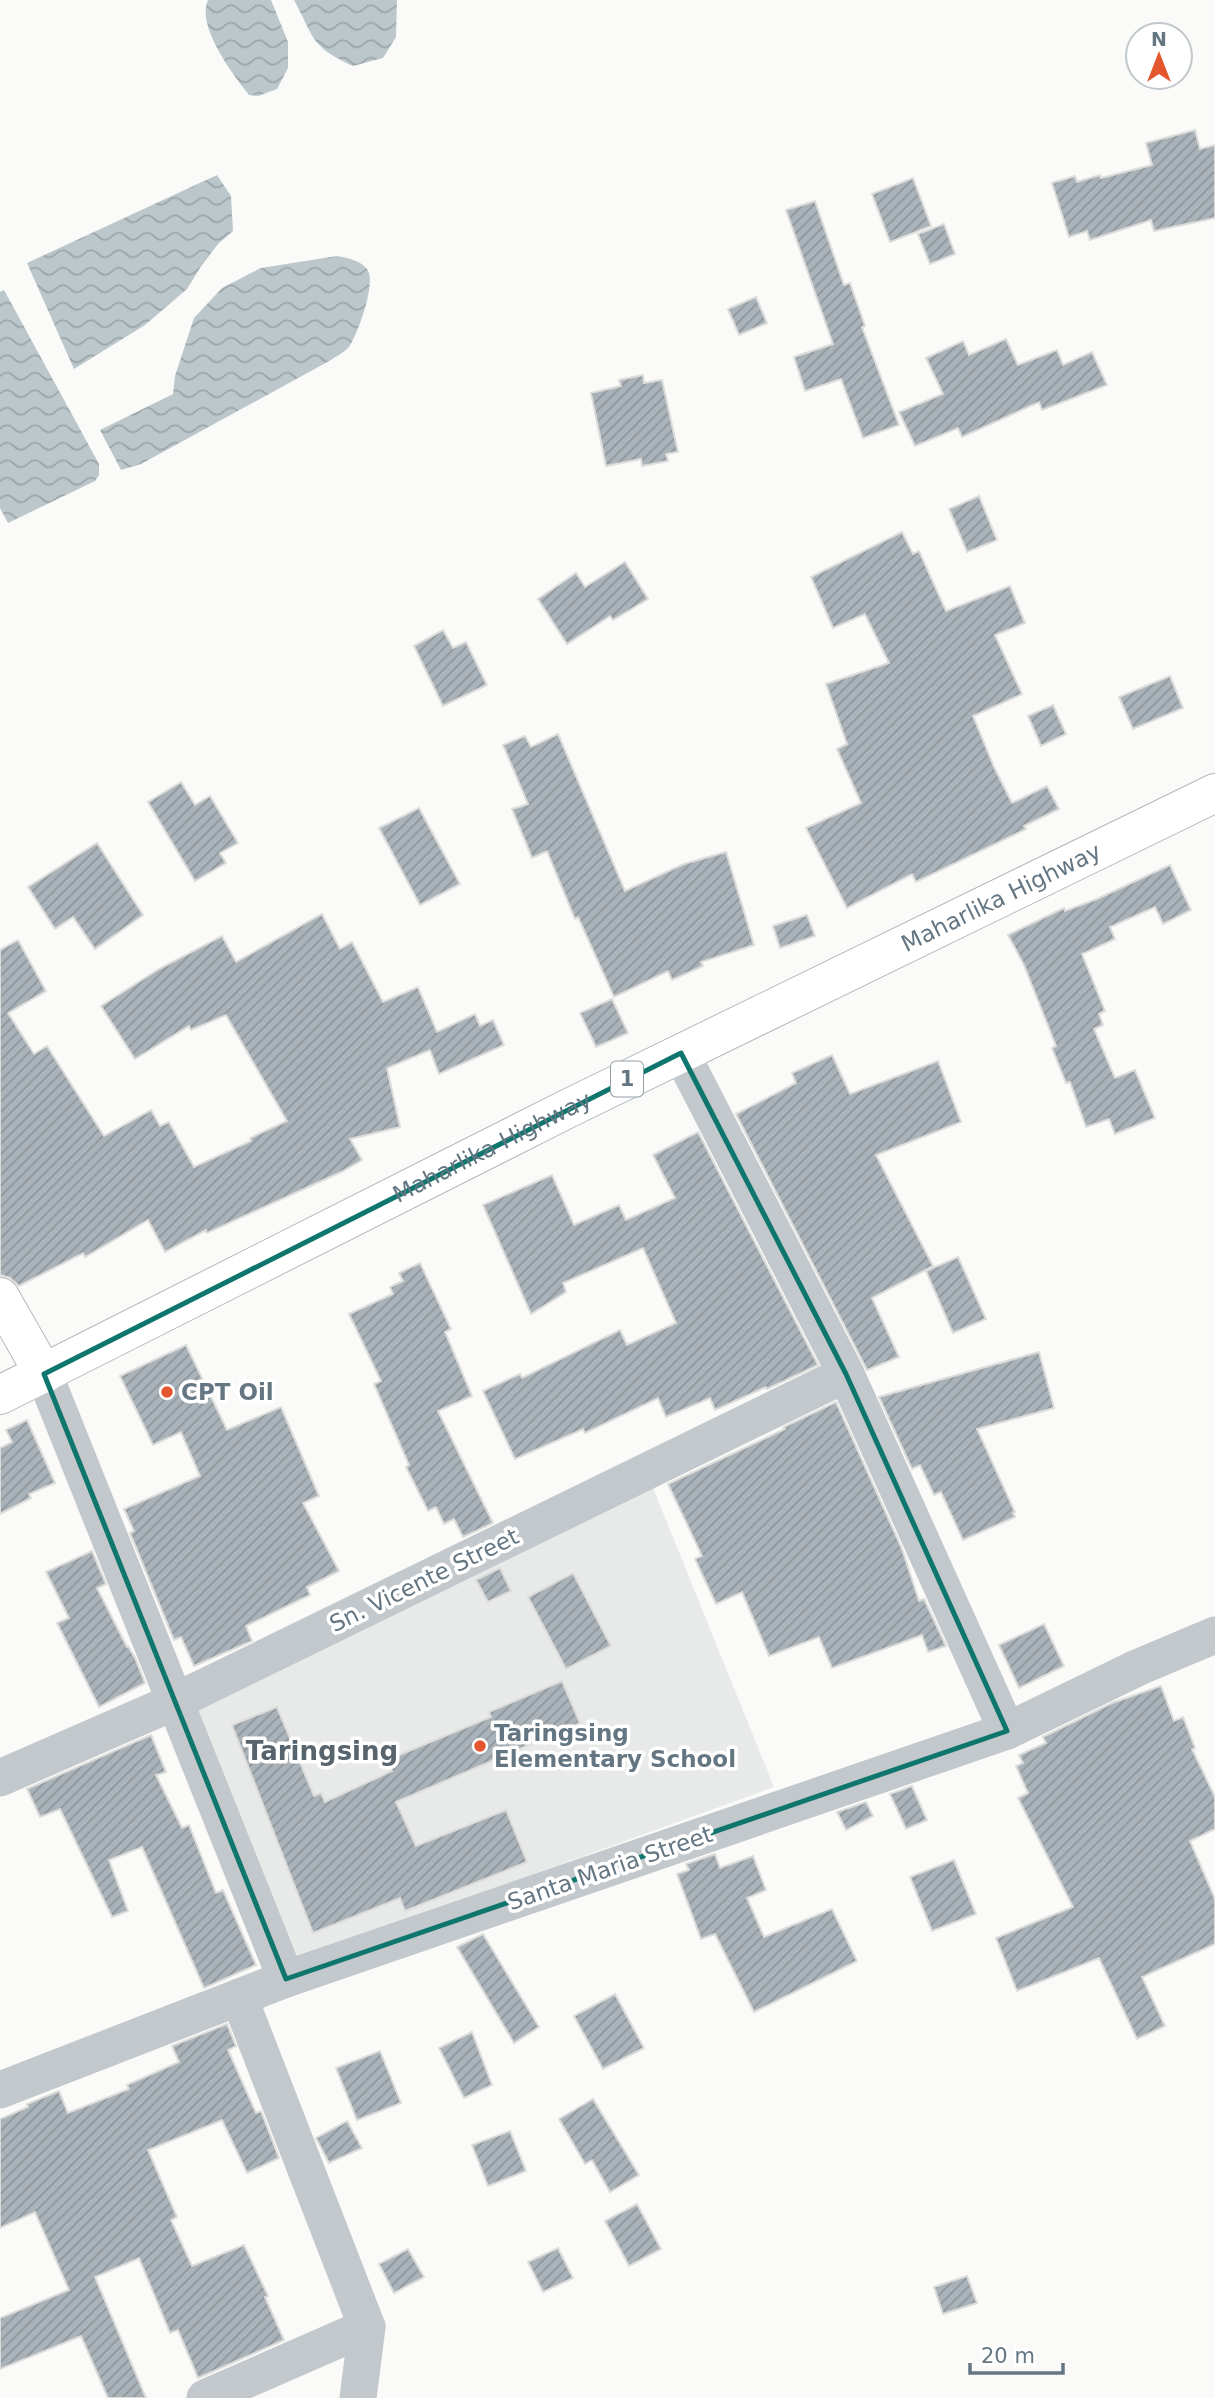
<svg xmlns="http://www.w3.org/2000/svg" width="1215" height="2398" font-family="'DejaVu Sans',sans-serif">
<style>
.built{fill:#e8e9e9}
.water{fill:url(#water-waves)}
.building{fill:url(#building-hatch);stroke:#dcdcda;stroke-width:2}
.lines{fill:none;stroke-linecap:round;stroke-linejoin:round}
.major-casing{stroke:#b5babe;stroke-width:40}
.highway-casing{stroke:#b4b9bd;stroke-width:40}
.minor{stroke:#c3c8cc;stroke-width:37}
.major{stroke:#fff;stroke-width:38}
.highway{stroke:#fff;stroke-width:38}
.marked{fill:none;stroke:#0f766e;stroke-width:5;stroke-linejoin:round}
.poi-dot{fill:#e4572e;stroke:#fff;stroke-width:2.5}
.labels{text-anchor:middle;stroke-width:7;stroke-linejoin:round;paint-order:stroke}
.shield{fill:#fff;stroke:#939fa8;stroke-width:2}
.shield-label{font-size:21px;font-weight:bold;fill:#657683}
.street-label{font-size:23px;fill:#657683;stroke:#fff}
.poi-label{font-size:23px;font-weight:bold;fill:#657683;stroke:#fff;text-anchor:start}
.quarter-label{font-size:26px;font-weight:bold;fill:#57646e;stroke:#fff}
</style>
<defs>
<pattern id="water-waves" width="16" height="10" patternUnits="userSpaceOnUse" patternTransform="scale(1.75)"><rect width="16" height="10" fill="#bbc7cb"/><path d="M0 5q4-4 8 0t8 0" fill="none" stroke="#9ca6aa"/></pattern>
<pattern id="building-hatch" width="6" height="6" patternUnits="userSpaceOnUse" patternTransform="scale(1.75)"><rect width="6" height="6" fill="#aab3b9"/><path d="M-1 1l2-2M0 6l6-6M5 7l2-2" fill="none" stroke="#8e969c"/></pattern>
</defs>
<rect width="100%" height="100%" fill="#fafaf8"/>
<polygon class="built" points="651,1483 774,1787 294,1961 186,1706"/>
<g class="water">
<path d="M208,0h63l17,42v26l-11,21 -19,7 -9,-1c-16,-20 -53,-69 -41,-95z"/>
<path d="M294,0h103l-1,37 -13,21 -30,8c-43,-20 -38,-27 -59,-66z"/>
<polygon points="217,175 231,196 233,231 218,244 200,268 187,289 145,325 74,369 27,263"/>
<path d="M337,256c10,2 23,4 30,13 10,13 -9,64 -18,78 -4,5 -13,9 -18,13l-190,104 -20,6 -21,-40 73,-36 2,-18 19,-58 28,-30 39,-20z"/>
<polygon points="4,290 99,464 99,475 95,481 8,523 0,508 0,292"/>
</g>
<g class="building">
<polygon points="1195,130 1200,149 1215,145 1215,218 1154,231 1151,220 1090,240 1087,231 1069,237 1052,183 1075,176 1077,182 1100,175 1101,178 1152,165 1146,143"/>
<polygon points="913,178 931,226 890,242 872,194"/>
<polygon points="815,201 844,285 850,283 865,326 862,327 899,425 863,438 841,379 805,391 794,357 833,344 786,210"/>
<polygon points="944,224 955,254 930,264 918,234"/>
<polygon points="756,297 767,323 739,335 728,309"/>
<polygon points="1006,339 1018,365 1057,350 1063,365 1092,352 1107,385 1042,410 1039,402 962,437 958,428 915,446 899,412 943,394 926,358 963,341 969,355"/>
<polygon points="643,375 644,383 662,380 678,452 666,454 668,461 642,466 641,459 606,466 591,393 621,386 619,380"/>
<polygon points="979,496 997,540 967,552 949,509"/>
<polygon points="902,532 913,554 919,551 946,611 1010,586 1025,623 995,635 1022,694 973,716 994,767 1012,803 1047,786 1059,809 1024,826 1026,829 916,882 912,874 847,908 806,828 861,803 837,749 847,744 826,684 889,663 865,614 833,628 811,577"/>
<polygon points="625,562 648,599 613,620 610,616 567,644 538,599 576,573 585,587"/>
<polygon points="443,630 453,648 466,642 487,685 443,706 414,646"/>
<polygon points="1170,676 1183,708 1133,729 1119,697"/>
<polygon points="1053,705 1066,734 1041,746 1028,716"/>
<polygon points="558,734 625,891 684,864 726,852 754,945 701,962 703,966 672,980 668,971 614,997 578,917 575,919 547,851 532,858 512,809 528,804 503,745 525,736 531,747"/>
<polygon points="181,782 195,805 210,796 238,843 220,853 226,863 195,881 148,802"/>
<polygon points="419,808 460,884 420,905 379,828"/>
<polygon points="97,843 143,915 95,949 73,917 55,929 28,887"/>
<polygon points="1170,865 1191,910 1163,924 1155,907 1110,927 1115,939 1082,954 1105,1011 1099,1014 1103,1025 1094,1029 1115,1078 1135,1070 1155,1118 1115,1134 1109,1119 1086,1127 1070,1082 1066,1083 1052,1048 1056,1046 1024,965 1008,935 1064,908 1065,911 1097,899"/>
<polygon points="322,914 340,949 352,942 383,1002 418,987 437,1032 475,1014 480,1026 493,1020 504,1045 439,1074 430,1050 387,1068 400,1127 350,1139 362,1160 341,1172 207,1233 206,1230 165,1252 148,1220 85,1257 83,1253 19,1286 10,1278 0,1275 0,950 18,940 46,991 8,1013 34,1054 47,1046 104,1136 151,1110 160,1126 169,1122 194,1167 251,1141 250,1138 287,1121 226,1015 191,1030 189,1026 135,1059 101,1006 159,969 222,936 236,962"/>
<polygon points="807,915 815,936 780,948 773,926"/>
<polygon points="612,999 628,1033 596,1047 580,1013"/>
<polygon points="832,1055 850,1094 938,1061 961,1122 876,1155 933,1266 872,1298 899,1357 867,1370 736,1114 796,1083 792,1073"/>
<polygon points="698,1132 818,1365 767,1389 766,1387 715,1410 710,1398 666,1417 658,1398 585,1433 583,1429 515,1459 483,1391 520,1374 522,1378 620,1330 627,1345 676,1323 643,1248 563,1283 566,1292 531,1314 483,1205 552,1175 574,1225 619,1205 626,1220 675,1198 653,1155"/>
<polygon points="958,1257 986,1319 953,1333 926,1271"/>
<polygon points="420,1263 451,1329 445,1332 472,1396 438,1411 493,1523 463,1537 454,1519 444,1524 436,1507 428,1511 406,1467 409,1465 374,1384 381,1381 349,1314 393,1294 390,1287 403,1281 399,1273"/>
<polygon points="186,1345 227,1430 281,1407 319,1496 303,1503 339,1571 307,1587 310,1595 246,1626 252,1641 194,1666 181,1637 174,1640 130,1533 134,1531 124,1509 200,1476 181,1432 153,1445 120,1376"/>
<polygon points="1039,1352 1054,1408 977,1429 1015,1512 1013,1513 1015,1517 963,1540 941,1492 934,1495 920,1465 912,1469 879,1397"/>
<polygon points="836,1402 902,1549 919,1601 924,1599 946,1646 928,1652 922,1635 832,1668 819,1637 769,1656 742,1592 716,1604 695,1559 702,1556 668,1484 785,1429 784,1427"/>
<polygon points="27,1420 55,1483 29,1494 31,1498 0,1514 0,1448 12,1442 6,1430"/>
<polygon points="92,1551 106,1584 97,1588 127,1647 128,1646 135,1658 145,1683 99,1707 57,1623 69,1618 46,1572"/>
<polygon points="500,1568 511,1591 488,1602 476,1580"/>
<polygon points="573,1573 611,1646 566,1669 528,1597"/>
<polygon points="1044,1624 1064,1666 1019,1688 999,1645"/>
<polygon points="562,1681 580,1723 396,1802 416,1846 506,1810 527,1862 405,1911 400,1898 313,1933 232,1725 277,1707 314,1796 321,1793 325,1802 392,1771 387,1760 491,1717 489,1712"/>
<polygon points="1161,1686 1174,1721 1183,1717 1195,1748 1192,1749 1215,1797 1215,1829 1190,1841 1215,1899 1215,1944 1142,1977 1165,2026 1137,2039 1099,1958 1017,1991 996,1938 1073,1907 1018,1798 1028,1793 1016,1766 1023,1763 1019,1755 1046,1743 1043,1737 1112,1703"/>
<polygon points="151,1735 166,1772 156,1775 182,1828 189,1825 216,1893 223,1890 256,1965 204,1988 142,1847 109,1860 128,1911 112,1917 60,1809 40,1817 27,1789"/>
<polygon points="912,1786 927,1820 906,1829 890,1794"/>
<polygon points="866,1802 873,1816 846,1830 837,1812"/>
<polygon points="715,1854 720,1868 753,1856 766,1890 747,1898 764,1937 832,1909 857,1961 754,2012 715,1934 701,1939 677,1874 689,1870 686,1864"/>
<polygon points="954,1860 976,1914 932,1931 910,1877"/>
<polygon points="483,1934 539,2027 514,2043 457,1947"/>
<polygon points="615,1994 644,2048 603,2069 574,2016"/>
<polygon points="227,2024 236,2046 228,2050 256,2113 261,2111 279,2158 247,2173 222,2120 148,2150 177,2217 171,2220 192,2266 244,2245 268,2296 265,2297 284,2340 198,2378 178,2330 170,2333 139,2258 95,2277 146,2398 108,2398 81,2336 0,2369 0,2318 69,2290 35,2212 0,2228 0,2119 28,2107 27,2104 59,2091 68,2113 129,2089 127,2085 179,2062 172,2046"/>
<polygon points="472,2032 492,2085 464,2098 439,2048"/>
<polygon points="380,2051 401,2103 357,2120 336,2068"/>
<polygon points="593,2099 639,2175 610,2192 592,2160 585,2164 559,2119"/>
<polygon points="347,2121 362,2148 329,2163 316,2138"/>
<polygon points="510,2131 526,2171 488,2186 472,2145"/>
<polygon points="637,2204 661,2249 629,2266 605,2221"/>
<polygon points="558,2248 573,2278 543,2292 528,2262"/>
<polygon points="408,2249 424,2277 394,2293 379,2264"/>
<polygon points="967,2276 977,2303 943,2314 934,2287"/>
</g>
<g class="lines">
<defs>
<polyline id="major" points="0,1297 44,1374"/>
<g id="highway">
<path id="s1" d="M0,1395l567,-286 648,-316"/>
</g>
</defs>
<use href="#major" class="major-casing"/>
<use href="#highway" class="highway-casing"/>
<g class="minor">
<polyline points="681,1053 846,1374 1007,1731"/>
<polyline points="44,1374 286,1979"/>
<polyline points="0,1778 174,1702 846,1374"/>
<polyline points="239,1997 367,2327 358,2398"/>
<polyline points="0,2090 286,1979 1007,1731 1139,1667 1215,1635"/>
<polyline points="205,2398 367,2327"/>
</g>
<use href="#major" class="major"/>
<use href="#highway" class="highway"/>
</g>
<path class="marked" d="M681,1053l165,321 161,357 -721,248 -242,-605z"/>
<g class="poi-dot">
<circle cx="167" cy="1392" r="7"/>
<circle cx="480" cy="1746" r="7"/>
</g>
<g class="labels">
<rect class="shield" x="611" y="1061.5" width="32" height="35" rx="5"/>
<g class="shield-label">
<text x="627" y="1086">1</text>
</g>
<g class="street-label">
<text dy="8" stroke="none"><textPath href="#s1" startOffset="1118">Maharlika Highway</textPath></text>
<text dy="8" stroke="none"><textPath href="#s1" startOffset="551">Maharlika Highway</textPath></text>
<text transform="translate(424 1580) rotate(-26)" y="8">Sn. Vicente Street</text>
<text transform="translate(610 1868) rotate(-19)" y="8">Santa Maria Street</text>
</g>
<g class="poi-label">
<text x="181" y="1400">CPT Oil</text>
<text x="494" y="1741">Taringsing<tspan x="494" dy="26">Elementary School</tspan></text>
</g>
<g class="quarter-label">
<text x="322" y="1760">Taringsing</text>
</g>
</g>
<g transform="translate(1159 56)"><circle r="33" fill="#ffffff" stroke="#c1c8cd" stroke-width="2"/>
<path d="M0-5L12 26L0 18L-12 26Z" fill="#e4572e"/>
<text y="-10" font-size="19" font-weight="bold" text-anchor="middle" fill="#657683">N</text>
</g>
<path d="M970 2363v10h93v-10" fill="none" stroke="#657683" stroke-width="3.5"/>
<text x="981" y="2363" font-size="21" fill="#657683" stroke="#ffffff" stroke-width="5" paint-order="stroke">20 m</text>
</svg>
